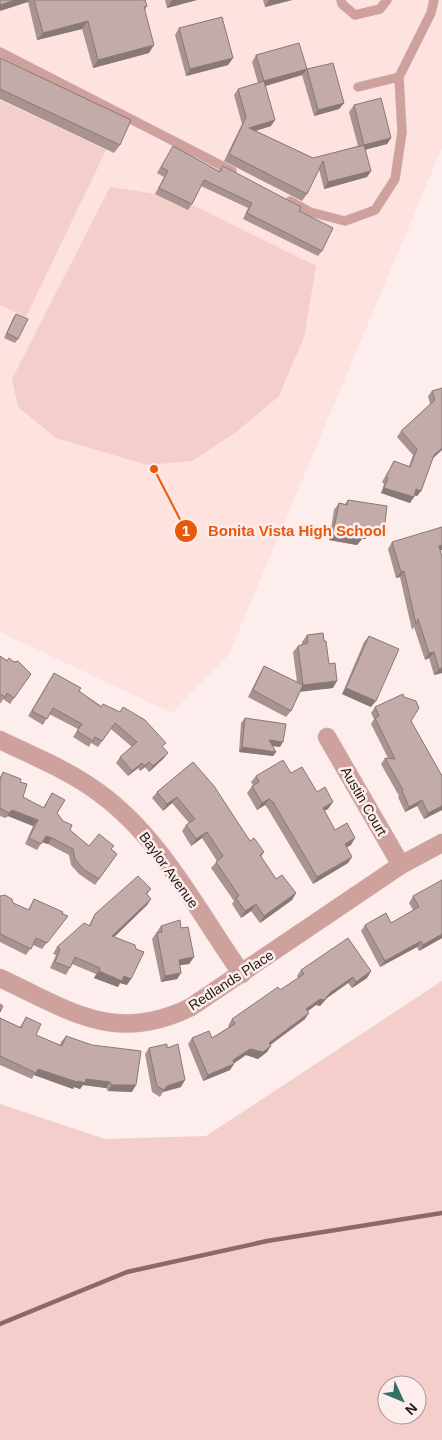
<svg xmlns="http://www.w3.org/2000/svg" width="442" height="1440" font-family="Helvetica,sans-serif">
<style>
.built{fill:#fee2df}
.green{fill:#f4ceca;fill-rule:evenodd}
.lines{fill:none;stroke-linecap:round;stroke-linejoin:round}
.stream{stroke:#8d6966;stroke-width:4.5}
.service-casing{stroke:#dacbca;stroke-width:10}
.minor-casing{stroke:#dacbca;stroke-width:19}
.service{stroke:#cea19d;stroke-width:9}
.minor{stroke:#cea19d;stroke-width:18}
.wall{fill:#a89391}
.shaded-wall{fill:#887876}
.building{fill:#c3aba9;stroke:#887876}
.labels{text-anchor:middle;stroke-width:5;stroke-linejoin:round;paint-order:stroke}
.street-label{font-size:14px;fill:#221918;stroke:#fdedec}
.leader{fill:none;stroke:#e8590c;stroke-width:2}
.callout-dot{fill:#e8590c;stroke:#fdedec;stroke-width:2}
.mark-label{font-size:15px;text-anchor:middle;font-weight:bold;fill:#fff}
.callout-label{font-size:15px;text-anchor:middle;font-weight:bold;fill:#e8590c;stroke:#fdedec;stroke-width:5;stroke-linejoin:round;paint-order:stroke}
</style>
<rect width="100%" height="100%" fill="#fdedec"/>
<polygon class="built" points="0,0 442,0 442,148 229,654 172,713 0,632"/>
<g class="green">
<polygon points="0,100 106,150 26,317 0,305"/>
<polygon points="110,187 177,197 316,266 304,337 279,396 235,433 192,461 147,465 56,438 18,407 12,379"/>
<path d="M442,981v459h-442v-336l105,35 101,-3zM387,1385h30v30h-30z"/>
</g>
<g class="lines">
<polyline class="stream" points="0,1324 127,1272 267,1241 442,1213"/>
<defs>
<g id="service">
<polyline points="341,0 342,4 355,15 380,9 387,0"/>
<polyline points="0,52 232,171"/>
<polyline points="358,87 399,77"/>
<polyline points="290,201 310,212 345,221 375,210 395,179 402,132 399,77 431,13 434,0"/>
</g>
<g id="minor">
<polyline points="327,737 401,865"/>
<path d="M0,740c33,16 68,30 98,52 63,45 100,120 144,182"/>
<path d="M0,978c69,32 114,67 191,29l210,-142 41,-22"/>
</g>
</defs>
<use href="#service" class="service-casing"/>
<use href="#minor" class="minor-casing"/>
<use href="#service" class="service"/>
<use href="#minor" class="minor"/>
</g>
<g class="wall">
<polygon points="0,0 145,0 147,6 145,10 149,53 93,68 82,29 37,40 28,2"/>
<polygon points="165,0 197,0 167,8"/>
<polygon points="263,0 292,0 265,7"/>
<polygon points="179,28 233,58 228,65 186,76 175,35"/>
<polygon points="256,55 307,69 344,103 339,109 314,116 302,75 265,86 271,126 256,131 313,158 358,146 349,112 354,105 391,138 387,144 365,150 371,171 367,177 324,189 319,169 307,194 302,201 224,161 242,124 234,95 238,89 258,83 252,62"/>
<polygon points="0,58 120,145 114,153 0,99"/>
<polygon points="173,146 219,171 223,166 299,211 322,251 318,256 243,219 248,208 201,186 192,204 188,210 155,194 164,177 157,173"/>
<polygon points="16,314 18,339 15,343 4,338 13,318"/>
<polygon points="442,388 433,458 421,491 417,496 414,495 410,503 381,493 384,484 382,482 394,461 409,466 413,455 397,437 401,431 430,404 428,396 432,391"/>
<polygon points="348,500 379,537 368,536 365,539 362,539 357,545 329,540 334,510 339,503 345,504"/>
<polygon points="392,542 440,551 442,557 442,673 434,675 429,658 425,660 414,627 412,630 400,577 396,578 388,549"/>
<polygon points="307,635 324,641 329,664 333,688 300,691 291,711 286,717 248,697 260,673 264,666 297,682 293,652 298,646 302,644 302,642"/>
<polygon points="369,636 371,707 342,694 364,642"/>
<polygon points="0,656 31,674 10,704 3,699 1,703 0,703"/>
<polygon points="54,673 79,691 163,747 164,758 149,772 145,767 140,771 138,768 128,776 116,763 120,757 132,747 111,729 98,747 91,743 89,747 73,737 78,729 49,714 43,725 28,716"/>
<polygon points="375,707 411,721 442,776 442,810 424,819 417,806 405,812 398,797 399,796 381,764 385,758 388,758 371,724 374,719 371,713"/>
<polygon points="245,718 280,747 272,746 276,752 273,756 239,752 241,723"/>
<polygon points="193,762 250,841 264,852 261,857 276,879 296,893 292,900 260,923 251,911 241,918 232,904 234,901 211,868 217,861 202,838 191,846 182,831 186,825 189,823 172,803 163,811 152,798 157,792"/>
<polygon points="3,772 20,782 23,797 43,808 52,793 57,813 70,830 89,846 111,849 117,854 95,885 79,874 71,865 69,855 48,844 42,842 37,850 25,844 33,826 8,816 5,818 0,816 0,777"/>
<polygon points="291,773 317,792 328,809 324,811 335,830 351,845 347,847 348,863 313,884 268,809 265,805 257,810 247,793 253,785 251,782 256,776"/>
<polygon points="151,889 147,894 151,899 147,905 114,937 127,985 120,983 118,987 94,978 96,974 72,964 66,975 50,968 56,955 53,954 57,947 89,925 95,914"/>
<polygon points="0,896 28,910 34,899 68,916 42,949 33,945 26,955 0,942"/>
<polygon points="413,896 442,938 419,951 417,947 380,967 361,931 365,925 391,923 413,910 409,903"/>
<polygon points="161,926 181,928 194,957 189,964 180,965 181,973 177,979 161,982 152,939"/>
<polygon points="301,970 371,971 367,978 352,988 348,983 327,998 320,1006 316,1005 308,1011 305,1019 270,1045 267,1052 258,1059 246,1055 234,1063 230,1070 203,1081 188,1044 192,1038 212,1038 229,1027 228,1026 232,1019 280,990 298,978 297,976"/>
<polygon points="26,1017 36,1035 60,1045 61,1042 66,1036 132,1092 108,1091 106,1088 83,1085 80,1089 74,1087 73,1089 34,1075 32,1079 0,1065 0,1018 20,1027"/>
<polygon points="149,1048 167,1048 181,1087 163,1092 160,1097 152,1092 145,1054"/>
</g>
<g class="shaded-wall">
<polygon points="15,0 29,0 28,2 0,11 0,5"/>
<polygon points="172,0 197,0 167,8"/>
<polygon points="269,0 292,0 265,7"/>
<polygon points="88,21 82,29 37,40 43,33"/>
<polygon points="154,45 149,53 93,68 98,60"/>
<polygon points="233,58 228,65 186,76 190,69"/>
<polygon points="307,69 302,75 259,88 264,81"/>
<polygon points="344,103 339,109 314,116 318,110"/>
<polygon points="275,120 271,126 244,134 249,128"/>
<polygon points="391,138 387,144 359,151 364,145"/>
<polygon points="371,171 367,177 324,189 328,182"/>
<polygon points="442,448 442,450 430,461 434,455"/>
<polygon points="384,488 414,497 410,503 381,493"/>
<polygon points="416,489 421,491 417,496 413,495"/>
<polygon points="371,529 384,531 379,537 368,536 365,539 362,539 357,545 329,540 333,533 363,532"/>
<polygon points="442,545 442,550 434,552 439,546"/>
<polygon points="404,571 400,577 396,578 401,572"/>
<polygon points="434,652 429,658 425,660 429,653"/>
<polygon points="442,668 442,673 434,675 439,669"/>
<polygon points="337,681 333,688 299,692 303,685"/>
<polygon points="346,688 376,701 371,707 342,694"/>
<polygon points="269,740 283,742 280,747 266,745"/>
<polygon points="242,747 276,752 273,756 239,752"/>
<polygon points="168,753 164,758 149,772 153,766"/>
<polygon points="149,762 145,767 140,771 144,766"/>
<polygon points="142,763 138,768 128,776 132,771"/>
<polygon points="177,797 172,803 163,811 167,804"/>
<polygon points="269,799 265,805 257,810 262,803"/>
<polygon points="422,800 417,806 405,812 409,807"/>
<polygon points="333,802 328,809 318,814 323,808"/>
<polygon points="442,806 442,810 424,819 428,813"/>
<polygon points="12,810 38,820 33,826 8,816 5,818 9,813"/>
<polygon points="207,832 202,838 191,846 196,839"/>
<polygon points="46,836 52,838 48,844 41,842"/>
<polygon points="355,838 351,845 340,851 345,844"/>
<polygon points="352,857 348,863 313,884 317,877"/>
<polygon points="296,893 292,900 260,923 264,916"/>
<polygon points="151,899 147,905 108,943 112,936"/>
<polygon points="256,904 251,911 241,918 245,911"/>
<polygon points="442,934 442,938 419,951 423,945"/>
<polygon points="421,941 417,947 380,967 385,961"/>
<polygon points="194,957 189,964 174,966 179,960"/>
<polygon points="99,971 124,976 131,979 127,985 120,983 118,987 94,978"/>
<polygon points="371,971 367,978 352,988 356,982"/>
<polygon points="181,973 177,979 161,982 165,976"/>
<polygon points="353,977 348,983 327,998 320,1006 316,1005 302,1015 306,1009"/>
<polygon points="309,1013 305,1019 265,1049 269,1043"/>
<polygon points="271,1046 267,1052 258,1059 246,1055 230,1066 234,1064 230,1070 203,1081 208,1075 233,1060 250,1049"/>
<polygon points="38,1069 78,1081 86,1079 110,1082 106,1088 83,1085 80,1089 74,1087 73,1089 34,1075"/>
<polygon points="185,1080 181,1087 163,1092 167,1086"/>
<polygon points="112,1085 136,1085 132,1092 108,1091"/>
</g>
<g class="building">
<polygon points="0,0 15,0 0,5"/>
<polygon points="34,0 145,0 147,6 144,7 154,45 98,60 88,21 43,33"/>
<polygon points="222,17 233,58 190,69 179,28"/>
<polygon points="299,43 307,69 264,81 256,55"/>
<polygon points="0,58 131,120 120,145 0,89"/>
<polygon points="333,63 344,103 318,110 307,69"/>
<polygon points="264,81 275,120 249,128 313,158 364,145 371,171 328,182 323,161 307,194 229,154 246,117 238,89"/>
<polygon points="381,98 391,138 364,145 354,105"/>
<polygon points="173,146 220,172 223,166 301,207 299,211 333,228 322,251 247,213 252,203 204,180 192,204 159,188 168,171 161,167"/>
<polygon points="16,314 28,319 18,339 7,333"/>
<polygon points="442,388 442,448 434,455 421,491 416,489 414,497 384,488 388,478 386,477 394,461 410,467 417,449 401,431 435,400 432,391"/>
<polygon points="348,500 387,506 384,531 371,529 370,533 363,532 362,538 333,533 339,503 347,505"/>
<polygon points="442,527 442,545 439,546 442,557 442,668 439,669 434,652 429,653 418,619 416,624 404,571 401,572 392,542"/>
<polygon points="323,633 324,641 326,641 329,664 335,663 337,681 303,685 291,711 253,690 264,666 303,685 298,646 308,643 307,635"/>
<polygon points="369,636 399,649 376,701 346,688"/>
<polygon points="0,656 7,661 9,658 14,662 18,661 31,674 14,698 7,693 5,697 0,694"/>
<polygon points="54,673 81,688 79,691 101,707 103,704 120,712 123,707 145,720 166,743 162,746 168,753 153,766 149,762 144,766 142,763 132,771 120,757 137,742 115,723 102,741 95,737 93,741 77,731 82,724 53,708 47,719 32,711"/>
<polygon points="403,694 404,697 416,701 419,708 411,721 442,776 442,806 428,813 422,800 409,807 402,791 403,790 385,758 395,759 375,718 379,716 375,707"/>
<polygon points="245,718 286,724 283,742 269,740 276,752 242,747"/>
<polygon points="283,760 291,773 302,767 317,792 325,787 333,802 323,808 335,830 347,823 355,838 345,844 352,857 317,877 273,802 269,799 262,803 252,786 259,782 256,776"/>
<polygon points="193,762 214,786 250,841 254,838 264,852 260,855 276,879 282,875 296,893 264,916 256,904 245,911 236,898 239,896 216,862 223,856 207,832 196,839 186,825 195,819 177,797 167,804 157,792"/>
<polygon points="3,772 21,779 20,782 27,784 23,797 44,808 52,793 65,800 57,813 63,821 72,825 70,830 89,846 99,834 114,846 111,849 117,854 99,879 83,869 75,859 73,849 52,838 46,836 41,844 29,838 38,820 12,810 9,813 0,808 0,780"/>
<polygon points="138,876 151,889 146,893 151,899 112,936 135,945 136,949 144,952 131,979 124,976 122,981 99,971 100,968 75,957 70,968 55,962 60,949 57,947 84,923 90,926 95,914"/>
<polygon points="442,880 442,934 423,945 421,941 385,961 365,925 386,913 391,923 419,907 413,896"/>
<polygon points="5,895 12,899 13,903 29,910 34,899 63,912 62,914 68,916 47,943 36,938 31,949 0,934 0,896"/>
<polygon points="180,920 181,928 188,927 194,957 179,960 181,973 165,976 157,933 162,932 161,926"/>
<polygon points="348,938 371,971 356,982 353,977 331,992 324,1000 320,999 306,1009 309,1013 269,1043 271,1046 263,1052 250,1049 233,1060 234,1064 208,1075 192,1038 209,1031 212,1038 235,1024 232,1019 278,987 280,990 304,974 301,970"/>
<polygon points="0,1004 3,1006 0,1012"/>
<polygon points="26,1017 41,1024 36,1035 62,1046 66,1036 92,1045 141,1051 136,1085 112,1085 110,1082 86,1079 85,1083 78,1081 77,1082 38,1069 36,1073 0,1056 0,1018 21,1028"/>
<polygon points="167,1044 167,1048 178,1044 185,1080 167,1086 164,1090 157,1086 149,1048"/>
</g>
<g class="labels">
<g class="street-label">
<text transform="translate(364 801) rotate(60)" y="5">Austin Court</text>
<text transform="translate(169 870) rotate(54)" y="5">Baylor Avenue</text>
<text transform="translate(231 980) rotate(-33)" y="5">Redlands Place</text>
</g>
</g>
<path class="leader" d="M154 469L186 531"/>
<g class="callout-dot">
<circle cx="154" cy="469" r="5"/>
<circle cx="186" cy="531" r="12"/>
</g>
<g class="mark-label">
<text x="186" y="536">1</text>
</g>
<g class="callout-label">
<text x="297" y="536">Bonita Vista High School</text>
</g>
<g transform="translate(402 1400) rotate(134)"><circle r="24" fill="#fdedec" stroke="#a59897"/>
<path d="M0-4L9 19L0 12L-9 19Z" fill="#317262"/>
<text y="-8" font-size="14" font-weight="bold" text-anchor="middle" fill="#221918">N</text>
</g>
</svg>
